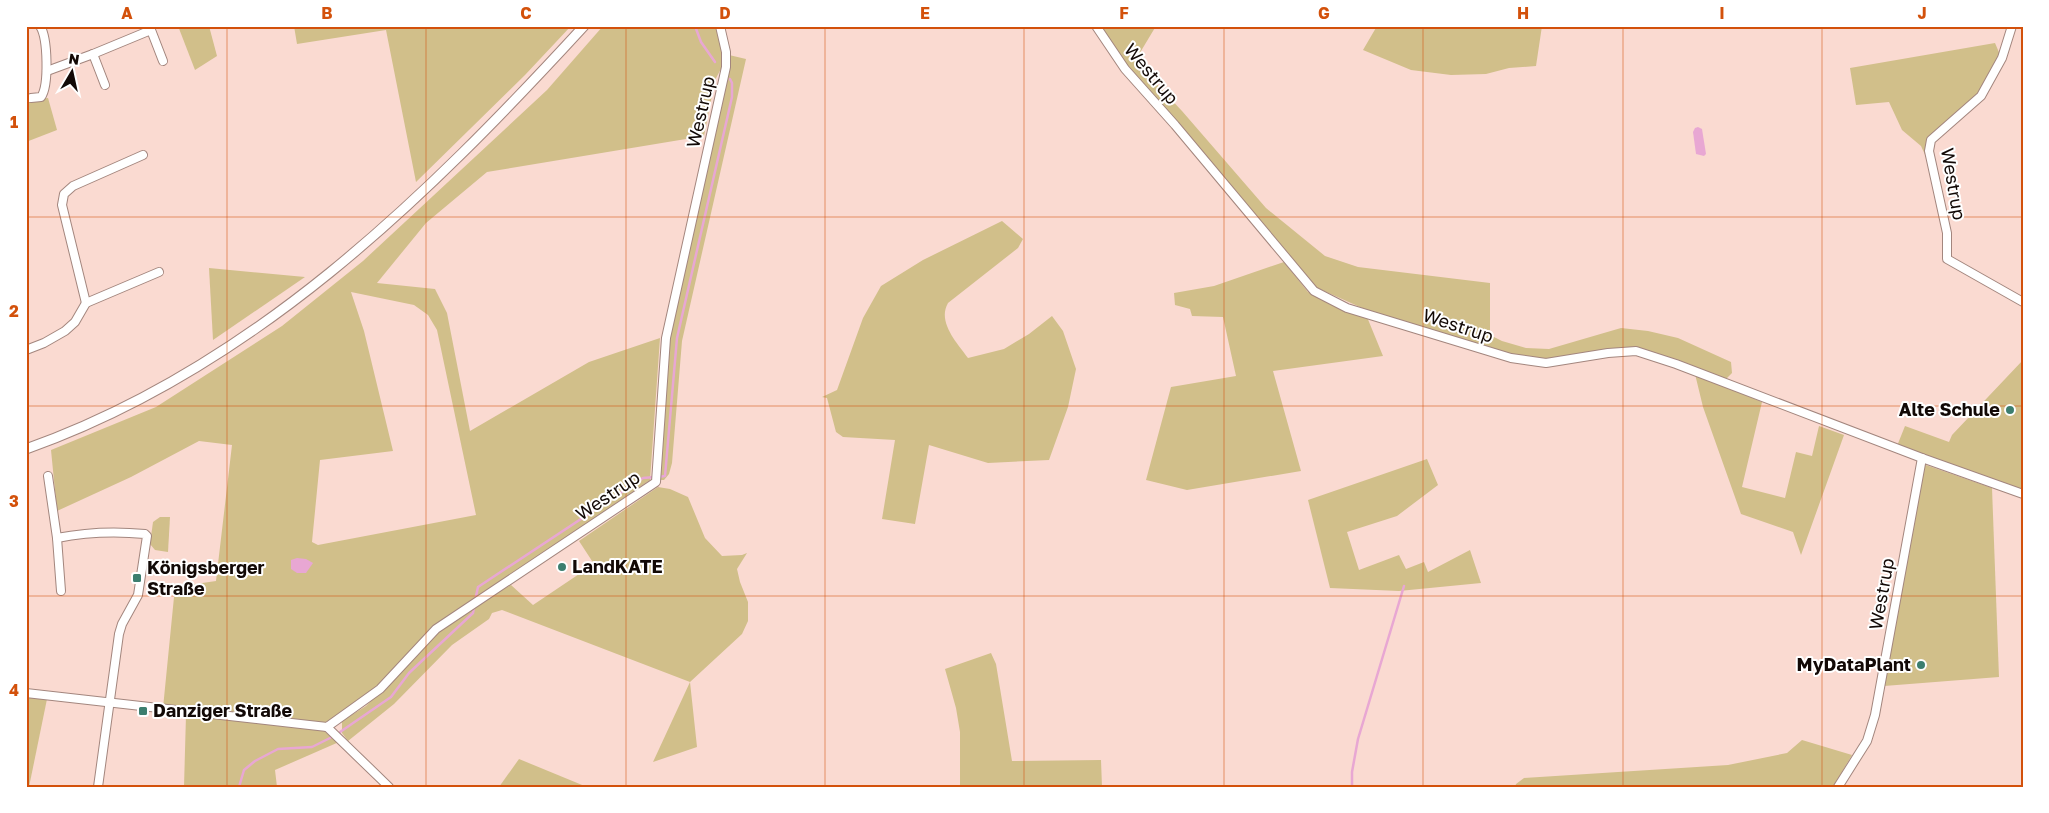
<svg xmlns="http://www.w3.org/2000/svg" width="2049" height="813" font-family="'Golos Text',sans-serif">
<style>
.green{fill:#d1bf8a;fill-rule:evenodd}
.water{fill:#e8a7d3}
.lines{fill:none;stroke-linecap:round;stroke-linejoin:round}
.stream{stroke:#e8a7d3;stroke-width:2.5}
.minor-casing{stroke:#a3867e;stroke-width:10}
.major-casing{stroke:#a3867e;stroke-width:11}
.minor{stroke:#fff;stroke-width:8}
.major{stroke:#fff;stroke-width:9}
.grid{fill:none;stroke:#d3510b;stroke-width:1;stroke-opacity:0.55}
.poi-dot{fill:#3c7e6f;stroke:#fff;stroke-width:2}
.labels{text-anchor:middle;stroke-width:4;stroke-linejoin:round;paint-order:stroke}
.street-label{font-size:18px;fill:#120906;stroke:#fff}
.poi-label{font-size:18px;font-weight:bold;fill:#120906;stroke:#fff;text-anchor:start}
.neatline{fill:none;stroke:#d3510b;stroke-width:2}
.grid-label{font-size:16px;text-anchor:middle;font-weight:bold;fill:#d3510b}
</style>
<rect width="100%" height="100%" fill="#fadad1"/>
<g class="green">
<polygon points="178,26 209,26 217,56 195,70"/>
<polygon points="294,26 571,26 525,75 416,182 386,30 297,44"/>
<path d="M603,26h115l5,23 -1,18 -7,13 -11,56 -217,36 -61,51 -49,60 58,6 12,24 23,118 119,-69 71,-24 -10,142 -214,146 -72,73 -32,21 -10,3 -48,-4 -111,-11 12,-121 41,-6 16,-136 -33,-4 -68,36 -74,34 -6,-61 105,-43 126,-81 81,-65 184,-171zM351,292l63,13 14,10 9,15 39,185 -158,30 -6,-3 8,-82 73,-9 -29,-120z"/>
<polygon points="1099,26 1156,26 1135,61 1182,111 1266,208 1325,256 1358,267 1490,283 1490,335 1502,341 1526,348 1549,349 1621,328 1648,331 1678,338 1731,362 1732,373 1725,380 1635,349 1546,362 1511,356 1371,312 1313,286 1127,69"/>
<polygon points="1377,26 1542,26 1536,66 1509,68 1486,74 1451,75 1411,70 1363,50"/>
<polygon points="1995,43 2001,57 1980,96 1929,139 1927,159 1921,146 1902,130 1889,102 1856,105 1850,68"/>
<polygon points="729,55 746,59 682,341 672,463 669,474 664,480 657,480 667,338"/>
<polygon points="48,98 57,130 26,142 26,100"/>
<path d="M1002,221l21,18 -5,9 -70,55c-11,19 9,40 20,55l36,-9 25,-15 23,-18 11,15 13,38 -8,38 -19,53 -61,3 -59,-18 -14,79 -33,-5 13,-79 -52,-3 -7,-5 -9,-34 -5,-1 15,-7 26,-72 18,-32 42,-26z"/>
<polygon points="1284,262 1308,292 1367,317 1383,356 1273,371 1301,471 1187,490 1146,480 1171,387 1236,376 1223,317 1192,316 1190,309 1175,305 1174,293 1214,286"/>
<polygon points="209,268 305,277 213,340"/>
<polygon points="2023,360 2023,491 1897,446 1905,426 1949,442 1952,435"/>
<polygon points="1695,374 1762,402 1742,487 1785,498 1796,452 1812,456 1819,426 1844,435 1801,555 1793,532 1741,514 1703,407"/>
<polygon points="1427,459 1438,485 1397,516 1347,532 1359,570 1399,555 1406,569 1424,562 1428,572 1470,550 1481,583 1399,591 1330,588 1308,500"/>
<polygon points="1923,464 1992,488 1999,677 1884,686"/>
<polygon points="658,487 670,489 688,497 705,538 722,556 742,555 747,553 737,569 740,582 748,602 748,621 742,634 690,682 697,747 653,762 690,682 502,610 492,613 489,619 452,645 394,704 348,741 342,733 342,721 366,706 440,631 477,604 511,585 533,605 594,564 579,541"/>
<polygon points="160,517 170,517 168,552 155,550 150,544 153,522"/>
<polygon points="991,653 996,664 1012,761 1101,760 1102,787 960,787 960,732 956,708 945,669"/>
<polygon points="26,696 47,699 29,787 26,787"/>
<polygon points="186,715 324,731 339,742 275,770 277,787 184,787"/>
<polygon points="1802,740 1852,755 1833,787 1515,787 1516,784 1524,778 1728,765 1787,753"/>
<polygon points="519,759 587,787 499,787"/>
</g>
<g class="water">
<polygon points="1698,127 1702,129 1706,154 1704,156 1696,154 1693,132 1695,128"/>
<polygon points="297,558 306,559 313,563 306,573 297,573 291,569 291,560"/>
</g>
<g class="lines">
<g class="stream">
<polyline points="695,26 701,42 715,62"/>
<polyline points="658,477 665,476 677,338 732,97 732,83 730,79"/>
<polyline points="475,601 478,587 643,478 655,477"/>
<polyline points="340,732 391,697 409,673 473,613 474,607"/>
<polyline points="239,787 244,770 255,761 278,749 312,747 330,738"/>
<polyline points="1352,787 1352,772 1358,739 1404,586"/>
</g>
<defs>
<g id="minor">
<polyline points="1096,26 1125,69 1175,125 1314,291 1347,308 1511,358 1546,363 1608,353 1636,351 1676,364 1922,458 2023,494"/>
<polyline points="2012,26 2002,58 1981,96 1931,140 1929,151 1947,233 1947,259 2023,302"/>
<polyline points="93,54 105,85"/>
<polyline points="47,71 93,54 151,30 163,61"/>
<path d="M31,98l10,-1c8,-11 7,-59 -1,-71"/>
<polyline points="86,303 62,205 64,194 73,186 143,155"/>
<polyline points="26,350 44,343 65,331 75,322 86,303 159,272"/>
<path d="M48,476l9,62c30,-6 58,-7 88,-4l2,2 -9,59 -16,29 -3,10 -21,153"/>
<polyline points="57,538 61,591"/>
<polyline points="26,693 327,727"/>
<polyline points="327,727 380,689 436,629 656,482 666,338 726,67 726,52 720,26"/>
<polyline points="327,727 389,787"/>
<polyline points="1838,787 1867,741 1875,715 1922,458"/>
</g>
<path id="major" d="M26,449c226,-80 399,-250 558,-423"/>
</defs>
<use href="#minor" class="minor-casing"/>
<use href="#major" class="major-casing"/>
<use href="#minor" class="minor"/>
<use href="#major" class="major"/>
</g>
<path class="grid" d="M227,26v761M426,26v761M626,26v761M825,26v761M1024,26v761M1224,26v761M1423,26v761M1623,26v761M1822,26v761M26,217h1997M26,406h1997M26,596h1997"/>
<g class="poi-dot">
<circle cx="2010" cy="410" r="5"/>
<circle cx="562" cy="567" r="5"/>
<rect x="132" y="573" width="10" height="10" rx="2.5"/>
<circle cx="1921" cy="665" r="5"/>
<rect x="138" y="706" width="10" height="10" rx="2.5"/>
</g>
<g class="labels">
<g class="street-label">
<text transform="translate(1151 74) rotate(50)" y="6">Westrup</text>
<text transform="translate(701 112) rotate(-77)" y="6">Westrup</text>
<text transform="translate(1953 184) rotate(80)" y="6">Westrup</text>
<text transform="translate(1458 326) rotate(18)" y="6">Westrup</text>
<text transform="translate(608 496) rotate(-34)" y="6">Westrup</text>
<text transform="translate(1882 594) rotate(-80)" y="6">Westrup</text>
</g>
<g class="poi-label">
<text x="2000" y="416" text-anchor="end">Alte Schule</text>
<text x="572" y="573">LandKATE</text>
<text x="147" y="574">Königsberger<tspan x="147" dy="21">Straße</tspan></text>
<text x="1911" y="671" text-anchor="end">MyDataPlant</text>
<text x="153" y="717">Danziger Straße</text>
</g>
</g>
<rect width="2049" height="813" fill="none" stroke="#ffffff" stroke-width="55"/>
<g transform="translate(72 72) rotate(9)" stroke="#ffffff" stroke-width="4" paint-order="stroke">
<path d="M0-4L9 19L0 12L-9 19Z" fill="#120906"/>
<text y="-8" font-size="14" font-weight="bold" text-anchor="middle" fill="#120906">N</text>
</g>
<rect x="28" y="28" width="1994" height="758" class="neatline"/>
<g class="grid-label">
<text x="127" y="19">A</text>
<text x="327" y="19">B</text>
<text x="526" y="19">C</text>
<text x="725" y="19">D</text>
<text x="925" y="19">E</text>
<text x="1124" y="19">F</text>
<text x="1324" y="19">G</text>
<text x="1523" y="19">H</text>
<text x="1722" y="19">I</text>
<text x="1922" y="19">J</text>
<text x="14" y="128">1</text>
<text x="14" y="317">2</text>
<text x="14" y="507">3</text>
<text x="14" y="696">4</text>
</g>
</svg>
